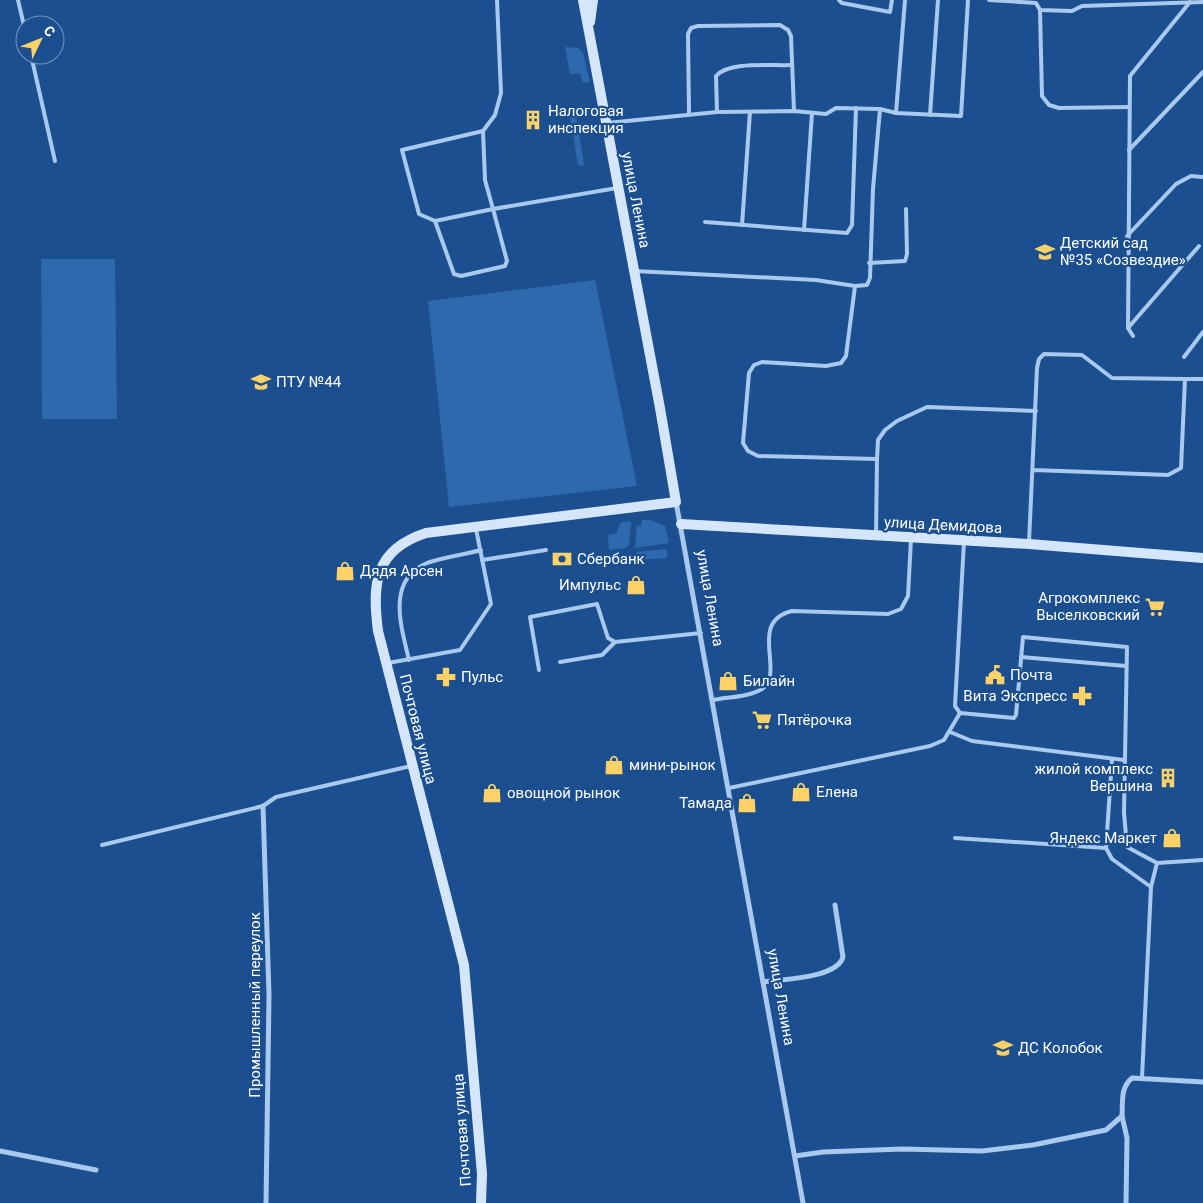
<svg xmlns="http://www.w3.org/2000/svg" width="1203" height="1203" font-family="Roboto,sans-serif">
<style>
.green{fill:#2e69ad}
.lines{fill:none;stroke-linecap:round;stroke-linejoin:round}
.lane{stroke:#a9c9ee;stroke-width:4}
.street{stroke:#a9c9ee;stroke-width:5}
.secondary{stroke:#d6e6fa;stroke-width:10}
.labels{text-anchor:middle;stroke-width:4.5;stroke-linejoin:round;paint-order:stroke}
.poi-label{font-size:15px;fill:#fff;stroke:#1b4f8f;text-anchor:start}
.street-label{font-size:15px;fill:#fff;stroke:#1b4f8f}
</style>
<rect width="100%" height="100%" fill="#1b4f8f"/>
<g class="green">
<polygon points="565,47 578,48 583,53 590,82 583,83 580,73 570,74"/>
<polygon points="576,115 584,165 578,166 570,116"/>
<polygon points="41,259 115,259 117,419 42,419"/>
<polygon points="595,280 637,486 449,507 428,301"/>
<polygon points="642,520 651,520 665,526 669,543 635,548 637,526 641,526"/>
<polygon points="631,521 629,545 626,548 609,550 608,535 616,533 621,522"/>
<polygon points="667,549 667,558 637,560 636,552"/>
</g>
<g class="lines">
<g class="lane">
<polyline points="18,0 25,30"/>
<polyline points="839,0 842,3 890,12 892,0"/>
<polyline points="989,0 1036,3 1040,10 1072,11 1082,6 1203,2"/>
<polyline points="1040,10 1042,96 1049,105 1059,108 1129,107"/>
<polyline points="31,55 55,161"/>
<path d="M717,112l-1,-36c13,-15 55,-10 76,-11"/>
<polyline points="689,113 688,34 691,28 698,26 780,25 788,30 791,36 794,111"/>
<polyline points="896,113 905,0"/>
<polyline points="930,115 938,0"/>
<polyline points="607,123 717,112 794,111 826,114 836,108 880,109 896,113 961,116 968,0"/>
<polyline points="483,131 495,115 501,93 497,0"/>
<polyline points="1129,150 1203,72"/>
<polyline points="435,221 419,214 402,150 483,131 485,180 493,209 435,221 454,274 461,276 505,266 507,261 493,209 617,188"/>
<polyline points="705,222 847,233 852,225 856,108"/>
<polyline points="742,225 750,112"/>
<polyline points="804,230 812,113"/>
<polyline points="1127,236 1176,184 1191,176 1203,177"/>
<polyline points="869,263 905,261 907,254 906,209"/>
<polyline points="634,271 816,280 855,286 846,356 841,363 826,366 762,362 754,365 749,373 743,443 748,451 758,456 877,459 876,535"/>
<polyline points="855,286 867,285 870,278 873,189 880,109"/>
<polyline points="1128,328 1199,246"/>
<polyline points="1133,336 1128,328 1130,76 1190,2"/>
<polyline points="1184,357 1203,332"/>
<polyline points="1185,379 1203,379"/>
<polyline points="877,459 878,440 885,430 897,421 927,407 1036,411"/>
<polyline points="964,541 955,706 960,713 1014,718 1016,715 1023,637 1127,647 1124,813 1127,847 1157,863 1151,887 1142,1078"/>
<polyline points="1029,542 1037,368 1039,359 1044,354 1082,355 1112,378 1185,379 1181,468 1168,475 1034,470"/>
<polyline points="482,560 546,550"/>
<polyline points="1021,657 1126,666"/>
<path d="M409,660c-8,-34 -23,-80 18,-97 17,-6 36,-8 54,-13"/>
<polyline points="560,662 602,655 615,642"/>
<polyline points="388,663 460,650 491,604 476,529"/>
<polyline points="539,670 530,617 597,604 608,638 615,642 701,633"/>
<path d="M713,700c15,-3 36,-3 49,-11 24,-17 -15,-67 30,-78l96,3 13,-5 7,-13 3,-57"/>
<polyline points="950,732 972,741 1124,760"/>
<polyline points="1112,759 1106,848 1112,859 1151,887"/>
<polyline points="729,788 930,746 944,740 960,713"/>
<polyline points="955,838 1106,848"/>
<polyline points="102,845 263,806 276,797 411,766"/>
<polyline points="1157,863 1203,860"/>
</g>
<g class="street">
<polyline points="676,502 803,1203"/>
<polyline points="263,806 269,995 266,1203"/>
<path d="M763,982c21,-3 74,-4 80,-25l-8,-52"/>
<polyline points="1122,1116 1127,1138 1126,1203"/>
<polyline points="0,1151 96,1170"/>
<path d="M795,1156l28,-4 79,-3 80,2 51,-6 73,-15 16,-14c1,-14 -2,-28 10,-38l71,4"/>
</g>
<g class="secondary">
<polyline points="590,22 593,0"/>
<polyline points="681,524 1029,544 1203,558"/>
<path d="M481,1203l1,-29 -18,-209 -86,-334c-6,-47 -4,-81 48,-98l250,-31 -16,-94 -77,-408"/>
</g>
</g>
<defs>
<symbol id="building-bare" viewBox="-9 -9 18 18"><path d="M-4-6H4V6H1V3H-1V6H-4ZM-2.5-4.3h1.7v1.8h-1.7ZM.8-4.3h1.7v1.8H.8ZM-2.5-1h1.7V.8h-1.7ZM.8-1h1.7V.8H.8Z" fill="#ffd166" stroke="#1b4f8f" stroke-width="2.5" paint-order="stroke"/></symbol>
<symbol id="school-bare" viewBox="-9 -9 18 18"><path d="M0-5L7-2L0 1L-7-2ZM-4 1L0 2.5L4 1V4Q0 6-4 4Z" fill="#ffd166" stroke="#1b4f8f" stroke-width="2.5" paint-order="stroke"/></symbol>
<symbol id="university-bare" viewBox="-9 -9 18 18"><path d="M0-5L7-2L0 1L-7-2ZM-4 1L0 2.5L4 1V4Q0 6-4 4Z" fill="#ffd166" stroke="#1b4f8f" stroke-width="2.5" paint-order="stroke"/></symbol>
<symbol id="bank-bare" viewBox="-9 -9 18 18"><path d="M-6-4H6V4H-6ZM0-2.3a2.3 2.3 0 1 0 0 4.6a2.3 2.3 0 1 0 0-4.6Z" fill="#ffd166" stroke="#1b4f8f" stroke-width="2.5" paint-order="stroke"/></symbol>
<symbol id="shop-bare" viewBox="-9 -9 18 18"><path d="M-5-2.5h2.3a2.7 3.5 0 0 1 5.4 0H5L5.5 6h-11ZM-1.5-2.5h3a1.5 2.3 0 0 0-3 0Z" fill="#ffd166" stroke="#1b4f8f" stroke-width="2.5" paint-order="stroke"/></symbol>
<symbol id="supermarket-bare" viewBox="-9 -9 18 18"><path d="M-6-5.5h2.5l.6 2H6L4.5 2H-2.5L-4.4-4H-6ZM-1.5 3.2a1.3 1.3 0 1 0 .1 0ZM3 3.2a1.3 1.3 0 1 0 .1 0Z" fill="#ffd166" stroke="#1b4f8f" stroke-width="2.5" paint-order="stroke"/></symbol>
<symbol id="civic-bare" viewBox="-9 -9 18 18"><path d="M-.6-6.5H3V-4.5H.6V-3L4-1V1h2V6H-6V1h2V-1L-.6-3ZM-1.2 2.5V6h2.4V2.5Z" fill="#ffd166" stroke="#1b4f8f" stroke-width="2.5" paint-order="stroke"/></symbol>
<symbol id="pharmacy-bare" viewBox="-9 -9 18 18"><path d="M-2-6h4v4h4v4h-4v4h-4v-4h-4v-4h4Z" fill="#ffd166" stroke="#1b4f8f" stroke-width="2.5" paint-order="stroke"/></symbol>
</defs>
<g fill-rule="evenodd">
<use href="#building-bare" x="519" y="106" width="28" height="28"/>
<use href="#school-bare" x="1031" y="238" width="28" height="28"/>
<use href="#university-bare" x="247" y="368" width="28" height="28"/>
<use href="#bank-bare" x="548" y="545" width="28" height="28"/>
<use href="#shop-bare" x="331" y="557" width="28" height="28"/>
<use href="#shop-bare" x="622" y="571" width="28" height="28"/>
<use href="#supermarket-bare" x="1141" y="593" width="28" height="28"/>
<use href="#civic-bare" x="981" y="661" width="28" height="28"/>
<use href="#pharmacy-bare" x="432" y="663" width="28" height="28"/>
<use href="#shop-bare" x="714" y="667" width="28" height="28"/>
<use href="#pharmacy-bare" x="1068" y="682" width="28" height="28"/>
<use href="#supermarket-bare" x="748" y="706" width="28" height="28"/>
<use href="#shop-bare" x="600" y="751" width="28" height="28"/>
<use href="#building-bare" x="1154" y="764" width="28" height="28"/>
<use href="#shop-bare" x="787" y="778" width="28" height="28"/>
<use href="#shop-bare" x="478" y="779" width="28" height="28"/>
<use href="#shop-bare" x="733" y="789" width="28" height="28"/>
<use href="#shop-bare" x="1158" y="824" width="28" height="28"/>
<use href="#school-bare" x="989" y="1034" width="28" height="28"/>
</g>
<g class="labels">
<g class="poi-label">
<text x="548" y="116">Налоговая<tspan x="548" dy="17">инспекция</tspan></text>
<text x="1060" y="248">Детский сад<tspan x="1060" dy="17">№35 «Созвездие»</tspan></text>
<text x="276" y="387">ПТУ №44</text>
<text x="577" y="564">Сбербанк</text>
<text x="360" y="576">Дядя Арсен</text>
<text x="621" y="590" text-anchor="end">Импульс</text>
<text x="1140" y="603" text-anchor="end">Агрокомплекс<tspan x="1140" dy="17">Выселковский</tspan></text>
<text x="1010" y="680">Почта</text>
<text x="461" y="682">Пульс</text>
<text x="743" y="686">Билайн</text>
<text x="1067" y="701" text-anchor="end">Вита Экспресс</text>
<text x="777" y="725">Пятёрочка</text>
<text x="629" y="770">мини-рынок</text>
<text x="1153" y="774" text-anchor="end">жилой комплекс<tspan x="1153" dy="17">Вершина</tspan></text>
<text x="816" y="797">Елена</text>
<text x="507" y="798">овощной рынок</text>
<text x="732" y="808" text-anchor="end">Тамада</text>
<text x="1157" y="843" text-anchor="end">Яндекс Маркет</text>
<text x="1018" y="1053">ДС Колобок</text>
</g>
<g class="street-label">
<text transform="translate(636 200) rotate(79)" y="5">улица Ленина</text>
<text transform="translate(943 525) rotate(3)" y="5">улица Демидова</text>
<text transform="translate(710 598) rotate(80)" y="5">улица Ленина</text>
<text transform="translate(418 729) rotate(76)" y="5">Почтовая улица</text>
<text transform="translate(781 997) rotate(80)" y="5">улица Ленина</text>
<text transform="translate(255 1005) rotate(-90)" y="5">Промышленный переулок</text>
<text transform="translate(462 1130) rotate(-94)" y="5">Почтовая улица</text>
</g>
</g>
<g transform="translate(40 40) rotate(47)"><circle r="24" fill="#1b4f8f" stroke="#7695bc"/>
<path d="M0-4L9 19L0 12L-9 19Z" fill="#ffd166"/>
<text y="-8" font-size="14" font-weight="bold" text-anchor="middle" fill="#ffffff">С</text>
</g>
</svg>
